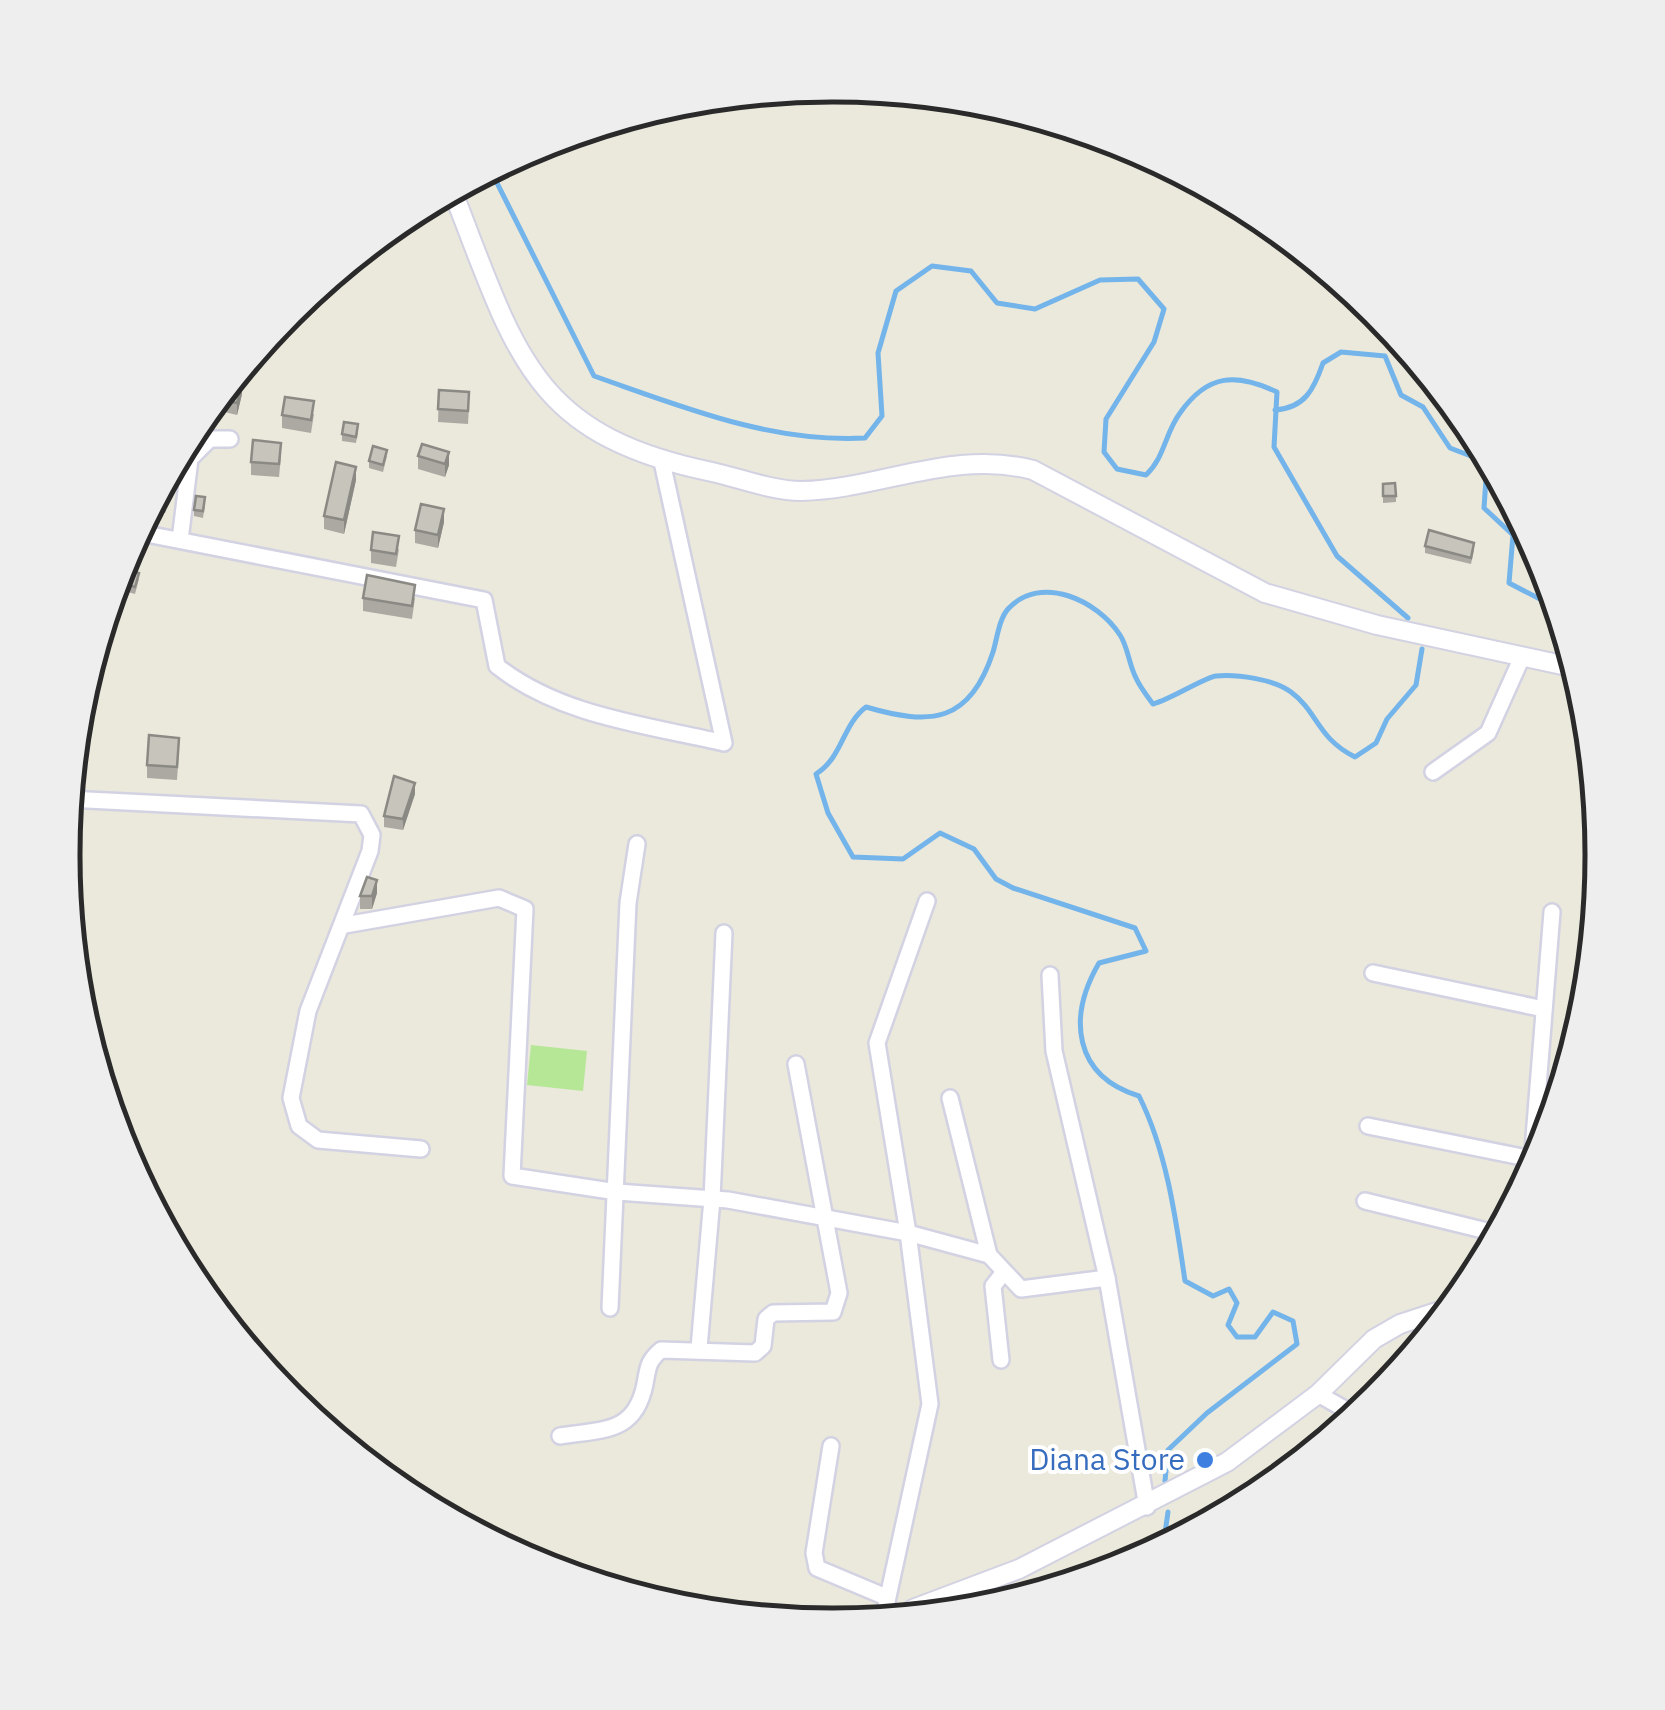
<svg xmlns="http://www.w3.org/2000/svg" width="1665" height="1710" font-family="'IBM Plex Sans',sans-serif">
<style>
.pitch{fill:#b6e797}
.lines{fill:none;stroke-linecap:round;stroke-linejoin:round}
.stream{stroke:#73b4ea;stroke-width:5}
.minor-casing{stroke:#d2d2e2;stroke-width:20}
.tertiary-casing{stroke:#d2d2e2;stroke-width:22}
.minor{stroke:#fff;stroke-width:15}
.tertiary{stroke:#fff;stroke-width:18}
.wall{fill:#aba9a2}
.shaded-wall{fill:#8b8984}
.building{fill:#c7c4bc;stroke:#8b8984;stroke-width:2.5}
.shop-dot{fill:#3f7fe0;stroke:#fff;stroke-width:4}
.labels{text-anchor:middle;stroke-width:8;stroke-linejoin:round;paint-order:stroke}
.shop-label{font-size:30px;fill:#366cbe;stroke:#fff;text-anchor:end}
.rim{fill:none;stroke:#2a2a2a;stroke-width:5}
</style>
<rect width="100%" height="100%" fill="#ebe8dc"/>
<polygon class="pitch" points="531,1045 587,1051 583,1091 527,1085"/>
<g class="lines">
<g class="stream">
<path d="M490,169l104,207c89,31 176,67 271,62l17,-22 -4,-63 18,-62 36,-25 39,5 26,32 38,6 65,-29 38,-1 26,30 -10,33 -48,77 -2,33 13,17 29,6c19,-18 19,-42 34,-62 28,-40 57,-40 97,-21l-3,55 63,109 71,62"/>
<path d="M1275,410c30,-2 39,-21 48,-47l18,-11 44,4 16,39 22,12 27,41 26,10 10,21 -2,29 29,27 -4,48 50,26"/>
<path d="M1165,1481l3,-31 39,-37 90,-69 -4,-23 -20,-9 -18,25h-18l-9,-12 9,-22 -8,-14 -16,7 -28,-15c-9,-61 -18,-129 -46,-185 -65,-20 -72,-78 -40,-133l47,-12 -11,-23 -122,-40 -17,-9 -22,-30 -34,-16 -37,26 -50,-2 -25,-44 -12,-39c27,-17 26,-49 50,-67 65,19 104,16 127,-55 4,-13 6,-33 15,-43 33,-36 90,-8 112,26 8,12 9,30 16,43 4,9 11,18 17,26 19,-5 52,-27 63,-28 20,-2 58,3 75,16 27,20 26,46 64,65l21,-14 11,-24 29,-34 6,-36"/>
<polyline points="1163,1547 1168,1512"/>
</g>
<defs>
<g id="minor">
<path d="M136,532l348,68 13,66c63,50 150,59 227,77l-62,-281"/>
<polyline points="180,540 190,459 210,439 230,439"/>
<polyline points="1433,772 1488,733 1522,657"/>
<polyline points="68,799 361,814 372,835 370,851 308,1011 291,1098 299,1126 318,1140 421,1149"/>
<polyline points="345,925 499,898 525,909 512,1176 617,1192 728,1200 908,1233 989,1255 1021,1289 1107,1278"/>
<polyline points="1373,973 1544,1009"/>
<polyline points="1050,975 1054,1051 1107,1278 1147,1507"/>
<polyline points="950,1098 989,1255"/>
<polyline points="1368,1126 1532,1159"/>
<polyline points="1531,1175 1552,912"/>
<polyline points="1365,1201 1499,1234"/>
<polyline points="610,1308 628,903 637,844"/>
<polyline points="699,1348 712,1199 724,933"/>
<polyline points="1001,1360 993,1286 1004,1272"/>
<polyline points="1318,1394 1357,1416"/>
<path d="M560,1436c43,-7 75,-2 85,-52 3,-17 3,-23 16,-34l94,3 8,-7 3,-27 7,-6 60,-1 6,-19 -43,-229"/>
<polyline points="831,1446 814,1553 817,1568 886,1597"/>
<polyline points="883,1620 930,1404 908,1233 877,1043 927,901"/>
</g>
<g id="tertiary">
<path d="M447,192l11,13c59,153 78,231 254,267 27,6 61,19 89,19 80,-2 152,-42 232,-21l232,123 112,32 199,43"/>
<polyline points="901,1618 913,1609 1019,1569 1227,1462 1318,1394 1374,1339 1400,1324 1452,1307"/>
</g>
</defs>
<use href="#minor" class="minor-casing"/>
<use href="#tertiary" class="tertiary-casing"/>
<use href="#minor" class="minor"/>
<use href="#tertiary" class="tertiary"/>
</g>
<g class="wall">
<polygon points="232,379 242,394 237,415 208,408"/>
<polygon points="439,390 469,405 468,424 438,422"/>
<polygon points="314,414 311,433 282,428 282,415"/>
<polygon points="358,431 356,443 342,441 342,434"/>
<polygon points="281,456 279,477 251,475 251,462"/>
<polygon points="387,456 383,472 369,468 369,461"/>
<polygon points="418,456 449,465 445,477 418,469"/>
<polygon points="168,473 170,487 165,513 148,510"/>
<polygon points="356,480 344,534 324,529 324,516"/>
<polygon points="1383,484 1396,496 1396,502 1383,503"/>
<polygon points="205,504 203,518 194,516 194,510"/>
<polygon points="444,522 438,548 415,543 415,530"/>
<polygon points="1425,546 1474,550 1471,564 1425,553"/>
<polygon points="399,549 396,567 371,563 371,550"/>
<polygon points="139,579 135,594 121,590 121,583"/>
<polygon points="363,598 415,598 412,619 363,611"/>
<polygon points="179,751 177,780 147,778 147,765"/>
<polygon points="415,794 403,830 384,827 384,816"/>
<polygon points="377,893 372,909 360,909 360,896"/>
</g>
<g class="shaded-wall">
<polygon points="242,382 242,394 237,415 237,403"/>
<polygon points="449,452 449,465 445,477 445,464"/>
<polygon points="356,467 356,480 344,534 344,520"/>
<polygon points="170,474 170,487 165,513 165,500"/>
<polygon points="444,509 444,522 438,548 438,535"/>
<polygon points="415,783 415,794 403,830 403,819"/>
<polygon points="377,880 377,893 372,909 372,896"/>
</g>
<g class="building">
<polygon points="232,379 242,382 237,403 216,398"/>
<polygon points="439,390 469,392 468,411 438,409"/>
<polygon points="285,397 314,401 311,420 282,415"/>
<polygon points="344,422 358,424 356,437 342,434"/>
<polygon points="253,440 281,443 279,464 251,462"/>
<polygon points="422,444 449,452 445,464 418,456"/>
<polygon points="373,446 387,450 383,465 369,461"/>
<polygon points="336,462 356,467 344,520 324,516"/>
<polygon points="168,473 170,474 165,500 154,498"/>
<polygon points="1395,483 1396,496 1383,496 1383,484"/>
<polygon points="196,496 205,497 203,511 194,510"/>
<polygon points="421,504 444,509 438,535 415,530"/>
<polygon points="1429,530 1474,543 1471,558 1425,546"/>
<polygon points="373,532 399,536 396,554 371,550"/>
<polygon points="125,569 139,573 135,587 121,583"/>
<polygon points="367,575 415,585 412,606 363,598"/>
<polygon points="149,735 179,738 177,767 147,765"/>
<polygon points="394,776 415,783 403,819 384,816"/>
<polygon points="367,877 377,880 372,896 360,896"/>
</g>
<circle class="shop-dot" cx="1205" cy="1460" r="10"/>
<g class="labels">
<g class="shop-label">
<text x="1185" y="1470">Diana Store</text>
</g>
</g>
<path d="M0 0H1665V1710H0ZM832 102H833A752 752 0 0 1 1585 854V856A752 752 0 0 1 833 1608H832A752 752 0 0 1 80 856V854A752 752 0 0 1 832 102Z" fill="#eee" fill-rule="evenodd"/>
<path class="rim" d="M832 102H833A752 752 0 0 1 1585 854V856A752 752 0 0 1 833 1608H832A752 752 0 0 1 80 856V854A752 752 0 0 1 832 102Z"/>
</svg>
